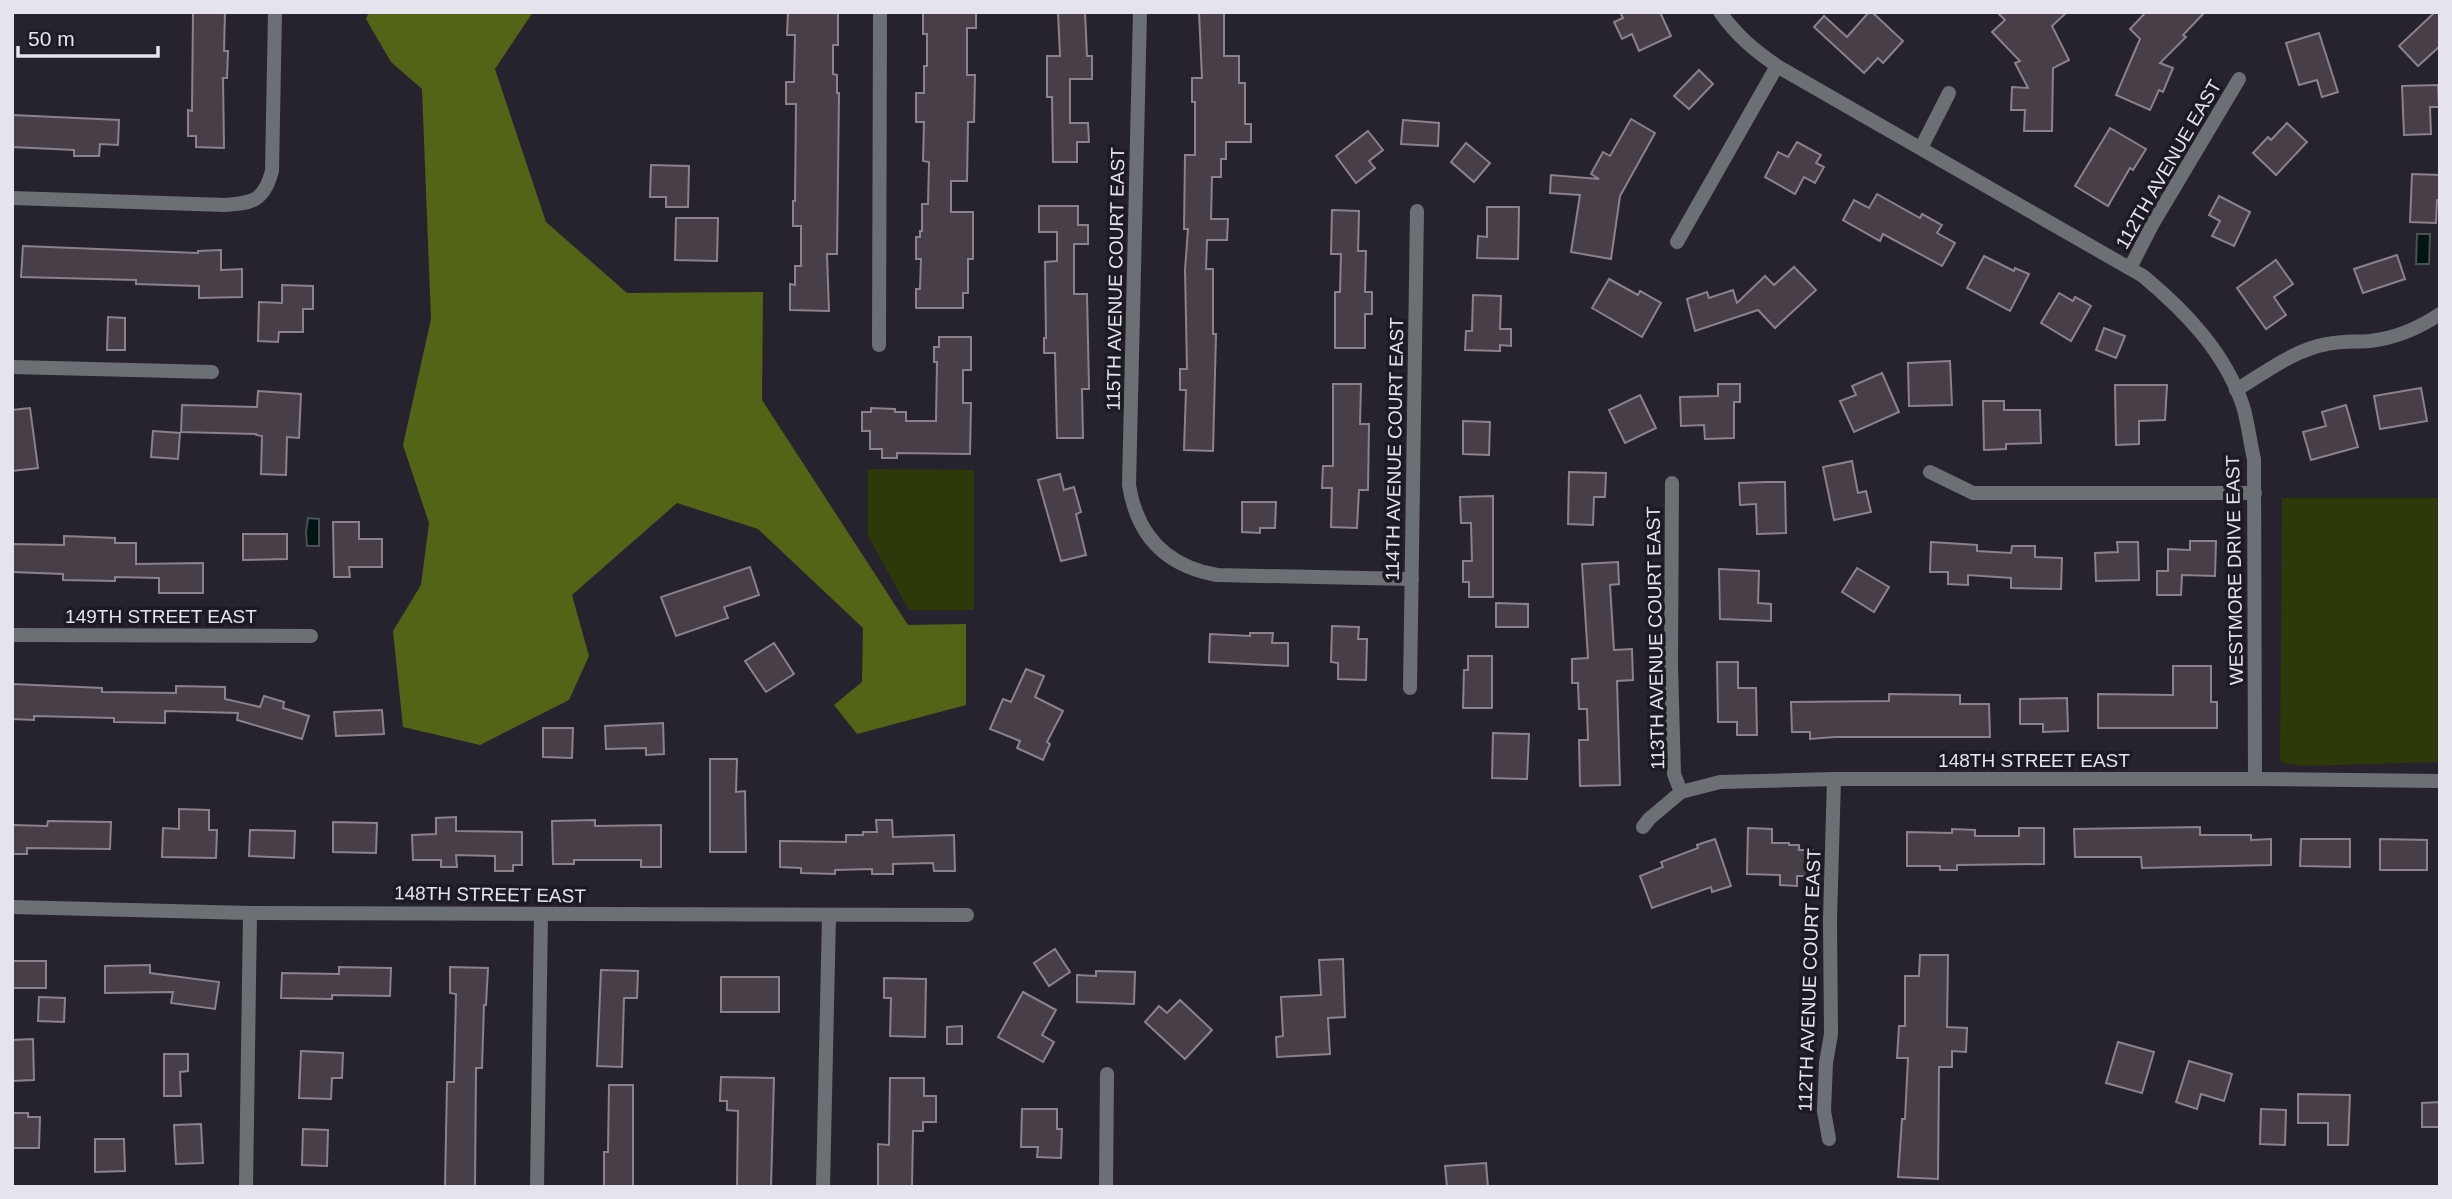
<svg xmlns="http://www.w3.org/2000/svg" width="2452" height="1199" font-family="Arial,sans-serif">
<style>
.green{fill:#2e3909}
.forest{fill:#536416}
.water{fill:#021414;stroke:#465254;stroke-width:2}
.building{fill:#473e48;stroke:#8b818c;stroke-width:2}
.lines{fill:none;stroke-linecap:round;stroke-linejoin:round}
.street{stroke:#6c7075;stroke-width:14}
.labels{text-anchor:middle;stroke-width:7;stroke-linejoin:round;paint-order:stroke}
.street-label{font-size:19px;fill:#e5e3eb;stroke:#1d1a24}
</style>
<rect width="100%" height="100%" fill="#27232e"/>
<g class="green">
<polygon points="868,469 974,470 974,610 909,610 868,536"/>
<polygon points="2282,498 2440,498 2440,762 2302,766 2284,763 2280,760"/>
</g>
<polygon class="forest" points="369,12 533,12 495,69 546,222 627,293 763,292 762,400 908,625 966,624 966,705 857,734 834,705 862,682 863,628 758,529 677,503 572,595 589,656 569,700 480,745 403,727 393,631 421,585 429,523 403,445 431,319 422,89 391,62 366,19"/>
<g class="water">
<polygon points="2417,234 2430,234 2429,264 2416,264"/>
<polygon points="308,518 319,519 319,546 307,546 306,532"/>
</g>
<g class="building">
<polygon points="193,12 225,12 224,51 228,51 227,78 223,78 224,148 196,147 196,136 188,136 188,110 192,111"/>
<polygon points="788,12 838,12 838,45 833,45 833,74 837,75 837,93 839,93 837,254 827,254 829,311 790,310 790,284 795,285 795,266 801,266 801,226 793,226 793,201 795,201 796,104 786,104 786,82 794,82 795,35 787,35"/>
<polygon points="923,12 976,12 976,28 967,28 967,75 975,75 974,122 968,122 967,181 951,181 951,212 973,212 973,259 968,259 968,293 963,293 963,308 916,308 916,289 920,289 921,259 916,259 916,237 920,237 920,231 922,231 922,204 928,204 929,162 923,161 924,122 916,122 916,93 924,93 924,66 927,66 927,34 923,34"/>
<polygon points="1058,12 1085,12 1087,56 1092,56 1092,79 1070,79 1070,123 1088,123 1089,142 1077,142 1077,162 1053,162 1052,97 1047,97 1047,56 1060,56"/>
<polygon points="1199,12 1224,12 1224,56 1239,56 1239,83 1245,83 1245,124 1251,124 1251,142 1226,142 1226,159 1221,159 1221,177 1212,177 1211,219 1228,219 1227,240 1207,240 1206,269 1213,269 1213,334 1216,334 1213,451 1184,450 1186,390 1180,390 1180,369 1187,369 1185,270 1188,229 1184,229 1185,155 1195,155 1195,102 1192,102 1192,78 1202,78"/>
<polygon points="1620,12 1660,12 1671,36 1639,51 1632,34 1622,39 1614,22 1623,18"/>
<polygon points="1869,12 1872,12 1903,41 1883,63 1878,58 1864,73 1814,27 1824,16 1847,37"/>
<polygon points="1997,12 2067,12 2052,26 2069,60 2053,68 2052,131 2024,131 2025,110 2011,110 2012,87 2028,88 2015,63 2020,61 1992,32 2005,20"/>
<polygon points="2146,12 2205,12 2183,35 2186,37 2160,63 2173,68 2163,92 2159,90 2150,110 2116,95 2140,39 2130,29"/>
<polygon points="2435,12 2440,12 2440,46 2418,66 2399,46"/>
<polygon points="2319,33 2338,92 2322,97 2317,80 2299,85 2286,43"/>
<polygon points="1699,70 1713,84 1689,109 1674,96"/>
<polygon points="2438,85 2439,107 2430,107 2431,134 2404,135 2402,86"/>
<polygon points="12,115 119,120 118,145 100,144 99,156 74,156 74,150 12,147"/>
<polygon points="1631,119 1655,133 1620,196 1611,259 1571,252 1580,195 1550,193 1551,175 1599,179 1591,174 1603,152 1610,156"/>
<polygon points="1403,120 1439,123 1438,146 1401,144"/>
<polygon points="2287,123 2307,142 2276,175 2253,153 2268,137 2271,140"/>
<polygon points="2110,128 2146,149 2133,170 2130,168 2108,206 2075,186"/>
<polygon points="1368,131 1383,150 1369,161 1375,168 1356,183 1336,156"/>
<polygon points="1797,142 1821,155 1816,163 1824,167 1815,183 1804,177 1795,194 1765,177 1778,152 1788,157"/>
<polygon points="1466,143 1490,163 1474,182 1451,162"/>
<polygon points="651,165 689,166 688,207 666,207 666,197 650,197"/>
<polygon points="2412,174 2440,175 2440,200 2437,200 2436,223 2410,222"/>
<polygon points="1877,194 1920,218 1922,214 1942,225 1937,233 1955,243 1942,266 1883,234 1880,241 1843,220 1854,200 1869,208"/>
<polygon points="2219,196 2250,212 2234,246 2212,236 2220,221 2209,215"/>
<polygon points="1039,206 1078,206 1078,225 1088,225 1088,244 1074,244 1074,294 1087,294 1089,389 1082,389 1083,438 1057,438 1055,353 1044,353 1044,338 1046,338 1045,262 1057,261 1057,232 1039,232"/>
<polygon points="1487,207 1519,207 1518,259 1477,258 1478,236 1487,237"/>
<polygon points="1332,210 1359,211 1358,251 1366,251 1365,292 1372,292 1372,314 1365,314 1365,348 1335,348 1335,292 1340,292 1341,254 1331,254"/>
<polygon points="676,218 718,218 717,261 675,260"/>
<polygon points="23,246 198,253 198,251 221,250 221,270 242,269 242,297 199,298 199,286 136,284 136,280 21,277"/>
<polygon points="2397,255 2405,279 2363,293 2354,269"/>
<polygon points="1984,256 2014,271 2015,268 2029,274 2010,311 1967,288"/>
<polygon points="2276,260 2293,284 2274,297 2286,315 2266,329 2237,288"/>
<polygon points="1794,267 1816,290 1775,328 1758,310 1695,331 1687,299 1707,292 1709,298 1733,290 1737,303 1765,276 1774,285"/>
<polygon points="1609,279 1638,295 1640,291 1661,303 1642,337 1592,308"/>
<polygon points="282,285 313,286 313,309 303,309 303,332 279,332 278,342 258,341 259,302 282,303"/>
<polygon points="2059,293 2073,301 2075,297 2091,306 2071,341 2041,323"/>
<polygon points="1473,295 1501,296 1500,329 1511,329 1511,346 1500,345 1500,351 1465,350 1466,331 1472,331"/>
<polygon points="108,317 125,318 125,350 107,350"/>
<polygon points="2104,328 2125,336 2116,358 2096,350"/>
<polygon points="939,337 971,337 971,370 963,370 963,403 971,403 970,454 897,453 897,458 882,458 882,449 870,449 870,431 862,431 862,412 871,412 871,408 895,409 895,412 906,412 906,421 936,421 937,362 934,362 934,347 939,347"/>
<polygon points="1950,361 1952,405 1909,406 1908,363"/>
<polygon points="1882,373 1899,412 1854,432 1840,401 1856,395 1852,386"/>
<polygon points="1333,384 1361,384 1360,424 1369,424 1368,490 1359,490 1357,528 1331,527 1332,488 1322,488 1323,466 1333,466"/>
<polygon points="1718,384 1740,384 1740,402 1734,402 1734,438 1705,439 1704,425 1681,426 1680,397 1718,396"/>
<polygon points="2115,385 2167,385 2165,420 2139,421 2139,444 2116,445"/>
<polygon points="2421,388 2427,421 2380,429 2374,396"/>
<polygon points="258,391 301,394 299,438 287,437 286,475 261,474 262,436 256,435 256,434 181,432 182,405 257,407"/>
<polygon points="1640,395 1656,428 1625,443 1609,410"/>
<polygon points="1983,401 2004,401 2004,410 2040,410 2041,443 2006,444 2006,449 1984,450"/>
<polygon points="2346,405 2358,447 2311,460 2303,432 2326,426 2322,412"/>
<polygon points="30,408 38,468 12,471 12,410"/>
<polygon points="1463,421 1490,422 1489,455 1463,454"/>
<polygon points="153,431 180,433 178,459 151,457"/>
<polygon points="1852,461 1858,493 1866,491 1871,512 1834,520 1823,467"/>
<polygon points="1569,472 1606,473 1605,497 1594,497 1593,525 1568,524"/>
<polygon points="1060,474 1064,490 1074,487 1081,512 1076,514 1086,555 1061,561 1038,480"/>
<polygon points="1766,482 1785,482 1786,533 1757,534 1756,504 1740,505 1739,483"/>
<polygon points="1493,496 1493,597 1469,597 1469,582 1463,582 1463,561 1472,561 1471,523 1461,523 1460,497"/>
<polygon points="1242,502 1276,502 1275,528 1260,528 1260,533 1242,532"/>
<polygon points="333,522 359,522 359,539 382,539 382,567 349,567 350,577 334,577"/>
<polygon points="243,534 287,534 287,559 243,560"/>
<polygon points="64,536 115,538 115,543 136,543 136,564 203,563 203,593 159,593 159,578 115,577 115,581 63,580 63,574 12,572 12,544 64,545"/>
<polygon points="2190,541 2216,541 2215,576 2182,575 2181,595 2157,595 2157,571 2168,571 2168,549 2190,550"/>
<polygon points="1931,542 1977,545 1977,551 2011,553 2012,546 2035,546 2035,557 2062,558 2061,589 2011,588 2011,578 1968,575 1968,585 1948,584 1948,572 1930,572"/>
<polygon points="2117,542 2138,542 2139,580 2096,581 2095,553 2118,552"/>
<polygon points="1618,562 1619,584 1610,585 1614,650 1632,649 1633,680 1617,681 1620,785 1580,786 1579,740 1588,740 1587,709 1579,709 1578,683 1572,683 1572,659 1588,658 1582,564"/>
<polygon points="750,567 759,595 724,607 728,618 676,636 661,597"/>
<polygon points="1857,568 1889,587 1874,612 1842,592"/>
<polygon points="1719,569 1759,571 1758,603 1771,604 1771,621 1720,619"/>
<polygon points="1496,603 1528,604 1528,627 1496,627"/>
<polygon points="1332,626 1359,627 1358,639 1367,639 1366,680 1338,679 1338,663 1331,662"/>
<polygon points="1250,633 1273,633 1272,643 1288,643 1288,666 1209,662 1210,634 1250,636"/>
<polygon points="774,643 794,674 766,692 745,661"/>
<polygon points="1468,656 1492,656 1492,708 1463,708 1464,670 1468,670"/>
<polygon points="1717,662 1738,662 1738,688 1756,688 1757,735 1737,735 1737,722 1718,722"/>
<polygon points="2173,666 2211,666 2211,702 2217,702 2217,728 2098,728 2098,694 2173,695"/>
<polygon points="1026,669 1044,676 1035,697 1063,711 1047,742 1050,744 1043,760 1017,748 1020,741 990,729 1003,699 1011,702"/>
<polygon points="12,684 102,688 102,692 176,693 176,686 225,687 225,699 260,707 264,696 284,702 283,708 309,716 302,739 237,720 238,713 165,711 165,723 114,722 114,718 34,716 34,720 12,719"/>
<polygon points="1889,694 1960,695 1960,704 1989,704 1990,737 1835,737 1810,739 1810,732 1792,732 1791,702 1889,701"/>
<polygon points="2067,698 2068,731 2043,732 2043,724 2020,724 2020,699"/>
<polygon points="382,710 384,734 336,736 334,712"/>
<polygon points="663,723 664,754 646,755 646,748 606,749 605,726"/>
<polygon points="543,728 573,728 572,758 543,757"/>
<polygon points="1493,733 1529,734 1527,779 1492,778"/>
<polygon points="710,759 737,759 736,792 745,791 746,852 710,852"/>
<polygon points="179,809 209,810 209,830 217,830 216,858 162,857 163,828 179,829"/>
<polygon points="456,817 456,831 522,832 522,865 513,865 513,871 495,871 495,856 456,855 457,867 441,867 441,860 413,860 412,835 436,834 436,818"/>
<polygon points="595,820 595,826 661,825 661,867 641,867 641,860 574,860 574,864 553,864 552,821"/>
<polygon points="876,820 892,820 893,837 954,835 955,871 934,871 933,863 893,864 893,874 872,874 872,869 835,870 835,874 801,873 801,868 780,867 780,841 846,842 846,835 863,835 863,832 877,832"/>
<polygon points="48,821 111,822 110,849 27,848 27,854 12,854 12,825 47,826"/>
<polygon points="333,822 377,823 376,853 333,852"/>
<polygon points="2200,827 2200,835 2251,835 2251,840 2271,839 2271,865 2142,868 2141,857 2075,857 2074,829"/>
<polygon points="1748,828 1772,829 1772,843 1789,843 1789,845 1799,845 1799,850 1813,850 1812,876 1797,876 1797,886 1780,885 1780,875 1747,874"/>
<polygon points="2019,828 2044,828 2044,864 1957,865 1957,870 1940,870 1940,866 1907,866 1907,832 1952,833 1952,829 1975,830 1975,836 2019,836"/>
<polygon points="250,830 295,831 294,858 249,856"/>
<polygon points="1715,839 1731,886 1712,892 1711,887 1652,908 1640,876 1663,867 1661,862 1698,848 1697,845"/>
<polygon points="2301,839 2350,839 2350,867 2300,866"/>
<polygon points="2380,839 2427,840 2427,870 2380,870"/>
<polygon points="1055,949 1070,972 1049,986 1034,963"/>
<polygon points="1920,955 1948,955 1947,1027 1967,1028 1966,1052 1952,1051 1952,1067 1939,1067 1938,1179 1898,1177 1902,1119 1905,1119 1908,1058 1897,1058 1899,1026 1905,1026 1905,976 1919,976"/>
<polygon points="1343,959 1345,1017 1328,1018 1330,1054 1277,1057 1276,1037 1283,1036 1281,997 1321,995 1319,960"/>
<rect x="12" y="961" width="34" height="27"/>
<polygon points="150,965 150,973 219,982 215,1009 171,1003 173,992 105,993 105,966"/>
<polygon points="339,967 391,968 390,996 332,995 332,999 281,998 282,973 339,974"/>
<polygon points="450,967 488,968 486,1005 484,1005 482,1068 476,1068 475,1187 445,1187 447,1082 454,1082 456,994 450,993"/>
<polygon points="601,970 638,971 637,998 624,998 622,1067 597,1066"/>
<polygon points="1096,971 1135,972 1134,1004 1077,1002 1077,975 1096,976"/>
<rect x="721" y="977" width="58" height="35"/>
<polygon points="884,978 926,979 925,1037 890,1036 891,998 884,998"/>
<polygon points="1023,992 1056,1010 1042,1035 1054,1042 1043,1062 998,1037"/>
<polygon points="39,997 65,998 64,1022 38,1021"/>
<polygon points="1180,1000 1212,1030 1185,1059 1145,1022 1159,1006 1167,1013"/>
<polygon points="962,1026 962,1044 947,1044 947,1027"/>
<polygon points="33,1039 34,1080 12,1081 12,1040"/>
<polygon points="2118,1042 2154,1052 2142,1093 2106,1083"/>
<polygon points="301,1051 343,1053 342,1078 332,1078 331,1099 299,1098"/>
<polygon points="164,1054 188,1054 188,1071 180,1072 181,1096 164,1096"/>
<polygon points="2189,1061 2232,1074 2224,1101 2201,1094 2197,1109 2176,1102"/>
<polygon points="721,1077 774,1078 771,1187 737,1187 738,1111 727,1110 727,1101 720,1101"/>
<polygon points="890,1078 924,1078 924,1096 936,1096 936,1122 923,1122 923,1131 913,1131 912,1187 878,1187 878,1144 889,1145"/>
<polygon points="609,1085 633,1085 633,1187 604,1187 604,1152 608,1152"/>
<polygon points="2298,1094 2350,1095 2348,1145 2328,1145 2328,1123 2298,1123"/>
<polygon points="2440,1102 2440,1127 2422,1127 2422,1103"/>
<polygon points="1022,1109 1057,1109 1057,1129 1062,1129 1061,1158 1037,1157 1038,1147 1021,1147"/>
<polygon points="2261,1109 2286,1110 2285,1145 2260,1144"/>
<polygon points="12,1113 28,1113 28,1117 40,1117 39,1148 12,1148"/>
<polygon points="201,1124 203,1163 176,1164 174,1125"/>
<polygon points="303,1129 328,1130 327,1166 302,1165"/>
<polygon points="95,1139 124,1139 125,1171 95,1172"/>
<polygon points="1486,1163 1488,1187 1447,1187 1445,1166"/>
</g>
<g class="lines">
<g class="street">
<path d="M1140,12l-11,473c8,51 37,81 88,90l195,4"/>
<path d="M1720,12c16,23 34,38 57,54l366,210c42,35 82,76 100,130 5,17 7,36 11,53l1,320"/>
<polyline points="1921,148 1949,93"/>
<path d="M12,198l213,7c28,-2 39,-4 47,-34l3,-159"/>
<polyline points="1677,242 1777,66"/>
<polyline points="2130,268 2152,225 2239,79"/>
<polyline points="879,345 880,12"/>
<polyline points="12,367 212,372"/>
<path d="M2236,390c29,-17 57,-40 91,-46 14,-3 29,-2 43,-3 26,-3 49,-13 70,-27"/>
<polyline points="1930,472 1973,493 2255,493"/>
<polyline points="1672,483 1671,665 1674,774 1681,792"/>
<polyline points="12,635 311,636"/>
<polyline points="1410,688 1417,211"/>
<polyline points="1643,827 1649,819 1681,792 1720,782 1834,779 2255,779 2440,781"/>
<polyline points="12,907 250,913 967,915"/>
<polyline points="1829,1139 1824,1111 1826,1063 1831,1034 1830,920 1834,779"/>
<polyline points="246,1187 250,913"/>
<polyline points="537,1187 541,914"/>
<polyline points="823,1187 829,916"/>
<polyline points="1106,1187 1107,1074"/>
</g>
</g>
<g class="labels">
<g class="street-label">
<text transform="translate(2168 164) rotate(-60)" y="7">112TH AVENUE EAST</text>
<text transform="translate(1115 279) rotate(-89)" y="7">115TH AVENUE COURT EAST</text>
<text transform="translate(1394 449) rotate(-89)" y="7">114TH AVENUE COURT EAST</text>
<text transform="translate(2234 570) rotate(-91)" y="7">WESTMORE DRIVE EAST</text>
<text x="161" y="623">149TH STREET EAST</text>
<text transform="translate(1655 638) rotate(-91)" y="7">113TH AVENUE COURT EAST</text>
<text x="2034" y="767">148TH STREET EAST</text>
<text transform="translate(490 894) rotate(1)" y="7">148TH STREET EAST</text>
<text transform="translate(1809 980) rotate(-88)" y="7">112TH AVENUE COURT EAST</text>
</g>
</g>
<rect width="2452" height="1199" fill="none" stroke="#e5e3eb" stroke-width="28"/>
<path d="M18 46v10h140v-10" fill="none" stroke="#e5e3eb" stroke-width="3.5"/>
<text x="28" y="46" font-size="21" fill="#e5e3eb" stroke="#1d1a24" stroke-width="5" paint-order="stroke">50 m</text>
</svg>
